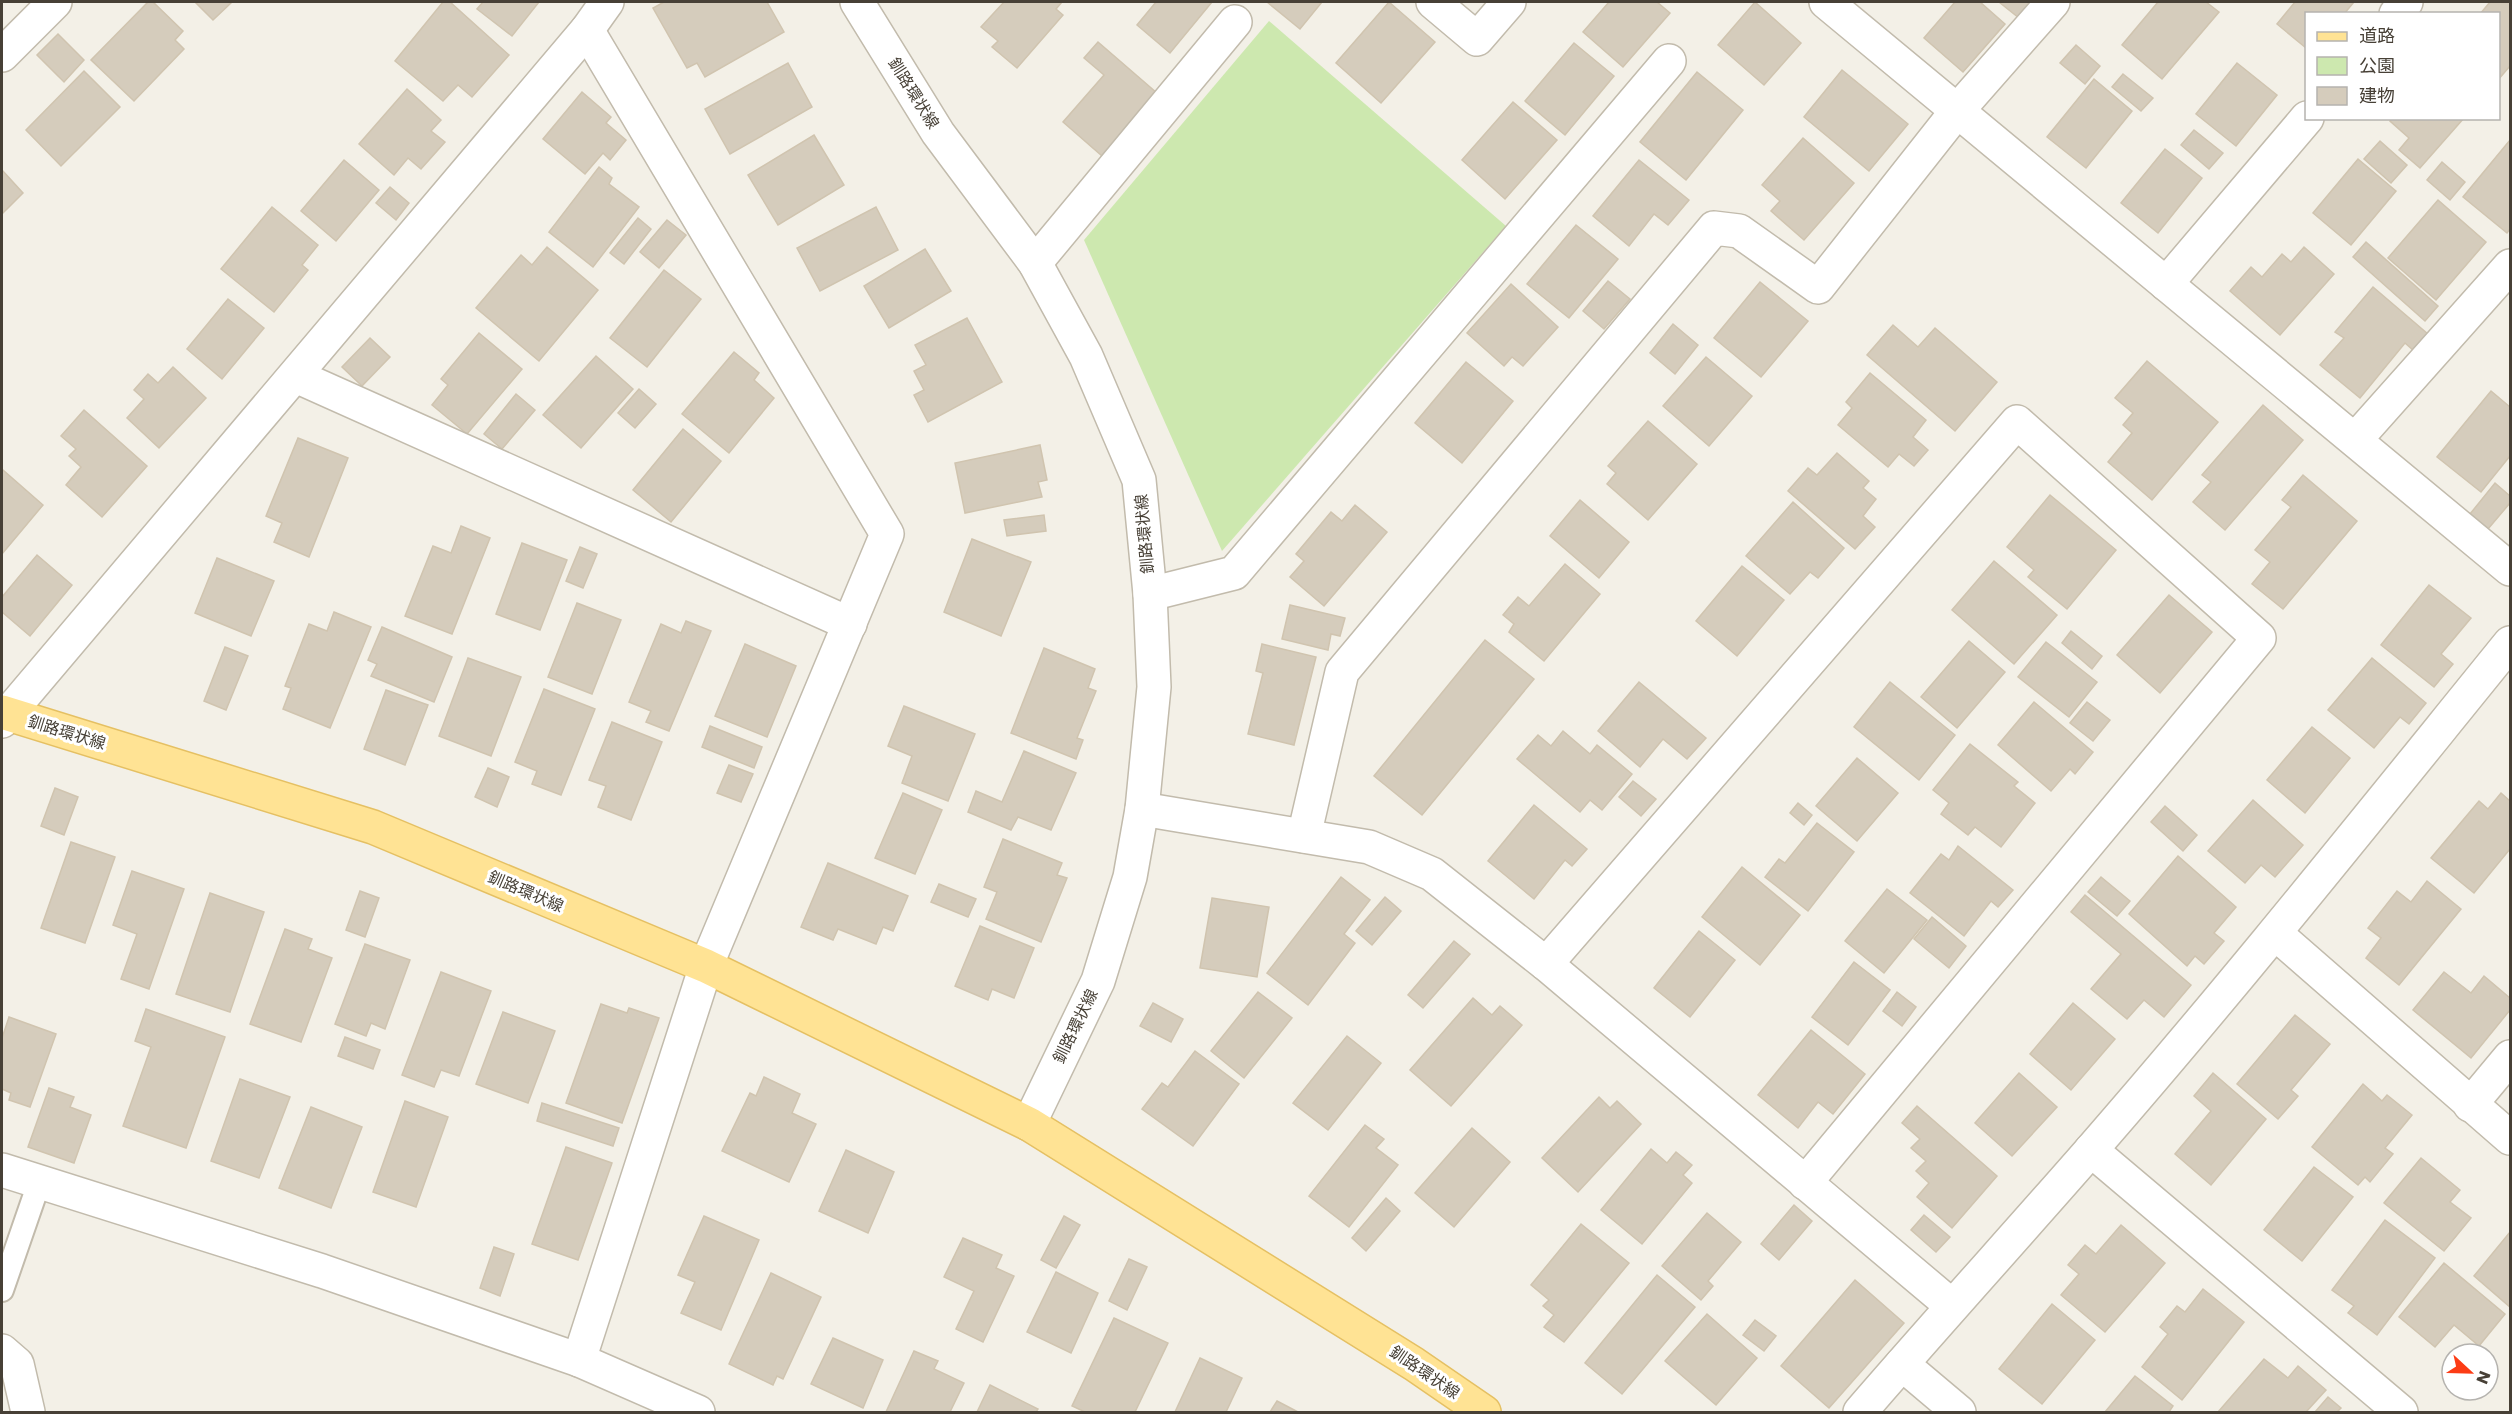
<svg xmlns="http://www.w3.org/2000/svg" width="2512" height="1414" font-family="Poppins,'Noto Sans JP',sans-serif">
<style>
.green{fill:#cde8af}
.building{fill:#d5ccbc;stroke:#d0c4af;stroke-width:1.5}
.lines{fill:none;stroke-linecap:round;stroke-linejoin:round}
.service-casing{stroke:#c2bbac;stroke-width:26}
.minor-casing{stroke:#c2bbac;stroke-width:36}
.tertiary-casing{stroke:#c2bbac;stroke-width:36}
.primary-casing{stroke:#e5c063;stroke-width:36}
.service{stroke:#fff;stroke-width:22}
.minor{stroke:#fff;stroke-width:33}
.tertiary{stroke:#fff;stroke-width:33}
.primary{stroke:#ffe394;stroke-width:33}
.labels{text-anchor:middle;stroke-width:6;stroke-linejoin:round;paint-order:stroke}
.street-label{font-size:16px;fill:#474036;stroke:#fff}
</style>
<rect width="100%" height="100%" fill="#f3f0e7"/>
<polygon class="green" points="1269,21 1506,226 1222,551 1084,240"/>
<g class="building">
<polygon points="148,2 153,2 183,31 175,40 184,49 134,101 91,60"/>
<polygon points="195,2 232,2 213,20"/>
<polygon points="443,2 450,2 509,55 472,97 458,85 443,101 395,61"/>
<polygon points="483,2 539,2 512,36 477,9"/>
<polygon points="664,2 767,2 784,32 705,77 697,63 687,68 653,8"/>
<polygon points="1004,2 1062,2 1056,9 1063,15 1017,68 992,47 998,41 981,27"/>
<polygon points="1156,2 1212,2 1170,53 1137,25"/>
<polygon points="1267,2 1322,2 1300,29"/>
<polygon points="1389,2 1435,42 1381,103 1336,63"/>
<polygon points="1609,2 1657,2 1670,13 1623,67 1583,32"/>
<polygon points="1755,2 1801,43 1764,85 1718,45"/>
<polygon points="1955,2 1980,2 2005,24 1963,72 1924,38"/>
<polygon points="1999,2 2033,2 2019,18"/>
<polygon points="2158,2 2206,2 2219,12 2162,79 2122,45"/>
<polygon points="2295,2 2354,2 2344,14 2306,14 2306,48 2277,24"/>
<polygon points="2490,2 2510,2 2510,66 2498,80 2498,14 2480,14"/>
<polygon points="58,34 84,60 64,82 37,55"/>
<polygon points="1098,42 1157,93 1102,156 1063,122 1104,75 1084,58"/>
<polygon points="1574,43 1614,76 1565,135 1525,101"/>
<polygon points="2076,45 2100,66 2085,84 2060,63"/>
<polygon points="788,63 812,107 730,154 705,109"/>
<polygon points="2237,63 2277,95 2236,146 2196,114"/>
<polygon points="1842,70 1908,124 1869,171 1804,117"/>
<polygon points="84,71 120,107 61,166 26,130"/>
<polygon points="1697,72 1743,110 1686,180 1640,142"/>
<polygon points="2123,74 2153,98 2141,111 2112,87"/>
<polygon points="2094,79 2132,111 2086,168 2047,137"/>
<polygon points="407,89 441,120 431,131 445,142 421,169 408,158 394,175 359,144"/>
<polygon points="582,92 611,117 606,123 626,140 610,160 603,153 585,174 543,139"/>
<polygon points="1513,102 1557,140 1505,199 1462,160"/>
<polygon points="2392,118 2464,118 2420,168 2399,150 2409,138 2390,121"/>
<polygon points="2194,130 2223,153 2209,169 2181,145"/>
<polygon points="814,135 844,185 778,225 748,175"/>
<polygon points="1803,138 1854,183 1804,240 1771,211 1780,201 1762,185"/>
<polygon points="2510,140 2510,229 2507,233 2463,197"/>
<polygon points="2380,141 2407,165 2391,183 2364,159"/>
<polygon points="2165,149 2202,178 2158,233 2121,203"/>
<polygon points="2358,159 2396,191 2351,245 2313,213"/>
<polygon points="344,160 379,190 336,241 301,211"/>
<polygon points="1639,160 1689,200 1668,225 1654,214 1629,246 1593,216"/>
<polygon points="2442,162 2465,182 2450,200 2427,180"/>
<polygon points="599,167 612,178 609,184 639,207 593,267 549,232"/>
<polygon points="2,170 23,193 2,214"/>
<polygon points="390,187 409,203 396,220 376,203"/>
<polygon points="2438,200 2486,242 2436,300 2388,258"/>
<polygon points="272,207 318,245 302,265 308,270 274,312 221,269"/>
<polygon points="876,207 898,250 820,291 797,248"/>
<polygon points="638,218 651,229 624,264 610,253"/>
<polygon points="667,220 686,235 659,268 640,252"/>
<polygon points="1576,225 1618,259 1569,318 1527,284"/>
<polygon points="2366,242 2438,306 2425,321 2353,257"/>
<polygon points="547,247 598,290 539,361 476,308 521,255 532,265"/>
<polygon points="2304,247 2334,274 2280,335 2230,291 2251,267 2262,277 2282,254 2291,262"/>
<polygon points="925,249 951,291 889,328 864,286"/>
<polygon points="664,270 701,299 647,367 610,338"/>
<polygon points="1608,281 1630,299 1604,329 1583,311"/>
<polygon points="1760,282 1808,321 1761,377 1714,338"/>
<polygon points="1511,284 1558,327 1523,366 1512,357 1504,366 1467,333"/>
<polygon points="2373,287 2428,334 2414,351 2405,343 2360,398 2320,365 2344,338 2335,332"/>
<polygon points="228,299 264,328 222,379 187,349"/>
<polygon points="967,318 1002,382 928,422 914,395 924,390 914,371 926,365 915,345"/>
<polygon points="1673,324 1698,345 1675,374 1650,353"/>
<polygon points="1893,325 1918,347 1935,328 1997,382 1955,431 1867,355"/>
<polygon points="479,333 522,369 467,434 432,405 448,385 441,379"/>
<polygon points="370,338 390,357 362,386 342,367"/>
<polygon points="734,352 759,373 754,380 774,398 729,453 682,414"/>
<polygon points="596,356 633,389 581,448 543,415"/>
<polygon points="1706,357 1752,396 1709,446 1663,406"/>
<polygon points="2147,361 2218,422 2152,500 2108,462 2132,433 2123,425 2133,413 2115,398"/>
<polygon points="1466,362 1513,401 1462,463 1415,423"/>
<polygon points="173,367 206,398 159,448 127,418 144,399 134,390 148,374 158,383"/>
<polygon points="1870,373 1926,420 1913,437 1928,450 1914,466 1899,454 1888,467 1838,425 1852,408 1846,402"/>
<polygon points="639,389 656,404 635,428 618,413"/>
<polygon points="2491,391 2510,407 2510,456 2481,492 2437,457"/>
<polygon points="516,394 535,410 502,449 484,434"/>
<polygon points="2263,405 2303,440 2225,530 2193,502 2211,482 2202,475"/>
<polygon points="84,410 147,466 102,517 66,485 81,467 69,456 76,449 61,436"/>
<polygon points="1648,421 1697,464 1648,520 1607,484 1616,473 1608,466"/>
<polygon points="683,429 721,461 671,522 633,490"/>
<polygon points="298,438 348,458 309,557 274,542 282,523 266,516"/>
<polygon points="1040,445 1047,480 1038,482 1042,497 965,513 955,463"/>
<polygon points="1837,453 1869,481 1863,488 1876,499 1863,516 1875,527 1855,549 1788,491 1808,468 1817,475"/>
<polygon points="3,470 43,505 2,554 2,472"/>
<polygon points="2303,475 2357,521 2283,609 2252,584 2270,562 2255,550 2291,507 2282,500"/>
<polygon points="2495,483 2510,496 2510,503 2488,529 2470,514"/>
<polygon points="2050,495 2116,550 2067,609 2028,577 2034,570 2007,547"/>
<polygon points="1580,500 1629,542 1599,578 1550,536"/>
<polygon points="1793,502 1844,548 1818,578 1810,572 1790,594 1746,556"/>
<polygon points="1355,505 1387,532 1324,606 1290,577 1304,561 1296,554 1331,512 1342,521"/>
<polygon points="1044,515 1046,531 1007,536 1004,520"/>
<polygon points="461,526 490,538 452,634 405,616 433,546 451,553"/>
<polygon points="972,539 1031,562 1001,636 944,612"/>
<polygon points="522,543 567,560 540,630 496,614"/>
<polygon points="580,547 597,554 583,588 566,581"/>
<polygon points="37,555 72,585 30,636 2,612 2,597"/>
<polygon points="217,558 274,581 251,636 195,613"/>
<polygon points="1994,561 2057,615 2014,664 1952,610"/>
<polygon points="1565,564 1600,594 1544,661 1509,632 1514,624 1503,615 1518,597 1529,606"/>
<polygon points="1742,566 1784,600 1737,656 1696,621"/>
<polygon points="2429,585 2471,618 2441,654 2453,664 2434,687 2381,645"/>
<polygon points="2169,595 2212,632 2160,693 2117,655"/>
<polygon points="577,603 621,620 592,694 548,677"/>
<polygon points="1290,605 1345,618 1340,636 1331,634 1328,650 1282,639"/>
<polygon points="334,612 371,627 330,728 283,709 291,688 285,686 309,624 327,631"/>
<polygon points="686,621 711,631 669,731 646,722 651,711 629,702 661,624 681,633"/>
<polygon points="382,627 452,657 434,702 371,676 377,664 368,660"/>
<polygon points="2071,631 2102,656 2092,669 2062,643"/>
<polygon points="1485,640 1534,679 1422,815 1374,776"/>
<polygon points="1969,641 2005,672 1957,728 1921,697"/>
<polygon points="2046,642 2097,682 2069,717 2018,677"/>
<polygon points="745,644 796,666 767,737 715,716"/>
<polygon points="1262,644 1316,657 1294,745 1248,734 1263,673 1256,671"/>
<polygon points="225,647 248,656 226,710 204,701"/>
<polygon points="1044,648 1095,669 1088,688 1096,691 1077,738 1083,740 1076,759 1011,733"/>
<polygon points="468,658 521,677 491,756 439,736"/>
<polygon points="2372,658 2426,703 2409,724 2400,717 2374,748 2328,710"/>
<polygon points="1639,682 1706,738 1687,759 1663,739 1640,767 1598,731"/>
<polygon points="1890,682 1955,735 1919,780 1854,727"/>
<polygon points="544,689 595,709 561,795 532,784 537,771 515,762"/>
<polygon points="386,690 428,705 405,765 364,749"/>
<polygon points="2034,702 2093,752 2075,774 2070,769 2051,791 1998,745"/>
<polygon points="2087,702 2110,720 2093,741 2070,723"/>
<polygon points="904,706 975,734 948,801 902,783 912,756 888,746"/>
<polygon points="612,722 662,742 631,820 598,807 606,786 589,780"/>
<polygon points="710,726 762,747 754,768 702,747"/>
<polygon points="2312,727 2350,758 2305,813 2267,780"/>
<polygon points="1563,731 1590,754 1597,745 1632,774 1602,810 1590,800 1580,812 1517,759 1538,735 1551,746"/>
<polygon points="1970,744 2018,782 2014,786 2035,803 2001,847 1975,827 1968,835 1941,814 1949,803 1933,790"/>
<polygon points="1024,751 1076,773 1051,830 1018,817 1011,830 968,812 976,791 1002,802"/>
<polygon points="1857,758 1898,793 1857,841 1816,806"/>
<polygon points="729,765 753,774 741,802 717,793"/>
<polygon points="488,768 509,777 497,807 475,797"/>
<polygon points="1633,781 1656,799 1641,816 1619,797"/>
<polygon points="55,788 78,797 64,835 41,826"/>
<polygon points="903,793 942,810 915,874 875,858"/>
<polygon points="2501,793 2510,801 2510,849 2474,893 2431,858 2479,801 2488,809"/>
<polygon points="2253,800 2303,845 2275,877 2261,865 2245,883 2208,851"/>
<polygon points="1798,803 1812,815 1804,825 1790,813"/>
<polygon points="1534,805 1587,849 1572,866 1565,860 1534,899 1488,861"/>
<polygon points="2165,806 2197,835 2183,851 2151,822"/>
<polygon points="1817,823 1854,852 1808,911 1765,877 1779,859 1785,863"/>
<polygon points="1003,839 1062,863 1057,875 1067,878 1041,942 986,919 997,892 984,887"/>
<polygon points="71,842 115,857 85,943 41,928"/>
<polygon points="1958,846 2013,890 1998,907 1991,901 1964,936 1910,893 1941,854 1949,860"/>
<polygon points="2178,856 2236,907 2214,933 2224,941 2204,964 2195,956 2187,966 2129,914"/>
<polygon points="828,863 908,896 893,931 883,927 876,944 838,929 833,940 801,927"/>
<polygon points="1742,867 1800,915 1760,965 1702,917"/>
<polygon points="132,871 184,889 149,989 121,979 137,934 113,925"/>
<polygon points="1341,877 1370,900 1344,934 1355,943 1308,1005 1267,973"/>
<polygon points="2101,877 2130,901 2117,916 2088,892"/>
<polygon points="2427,881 2461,909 2399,985 2366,958 2381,938 2368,928 2397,891 2411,902"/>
<polygon points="939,884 976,899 968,917 931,902"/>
<polygon points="1887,889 1927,920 1884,973 1845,941"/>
<polygon points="360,891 379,898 365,937 346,930"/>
<polygon points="210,893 264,912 230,1012 176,994"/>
<polygon points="2085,895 2191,985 2164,1017 2144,1000 2127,1019 2091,989 2121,954 2071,912"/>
<polygon points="1385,897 1401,911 1372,945 1356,931"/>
<polygon points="1212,898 1269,907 1257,977 1200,968"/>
<polygon points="1932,917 1966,946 1949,968 1914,939"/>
<polygon points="980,926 1034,948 1014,998 992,989 988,1000 955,986"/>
<polygon points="285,929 312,939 308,949 332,958 301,1042 250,1024"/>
<polygon points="1699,931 1735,960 1690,1017 1654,988"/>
<polygon points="1454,941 1470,954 1423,1008 1408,995"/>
<polygon points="365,944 410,960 385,1029 371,1023 366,1036 335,1024"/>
<polygon points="1854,962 1890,990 1848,1045 1812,1017"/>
<polygon points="441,972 491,991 459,1076 441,1070 434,1087 402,1075"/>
<polygon points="2444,972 2471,993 2484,976 2510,998 2510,1010 2471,1058 2413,1010"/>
<polygon points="1258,992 1292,1018 1244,1078 1211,1051"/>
<polygon points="1897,992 1916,1007 1902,1026 1883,1011"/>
<polygon points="1473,998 1492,1015 1500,1006 1522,1025 1451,1106 1410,1070"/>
<polygon points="1153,1003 1183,1019 1171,1042 1140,1026"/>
<polygon points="2073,1003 2115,1039 2071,1090 2030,1054"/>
<polygon points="601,1004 627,1013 629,1008 659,1018 622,1123 566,1103"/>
<polygon points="146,1009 225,1037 186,1148 123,1126 151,1047 135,1041"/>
<polygon points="503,1012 555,1031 528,1103 476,1084"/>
<polygon points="2295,1015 2330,1044 2291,1090 2298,1096 2278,1119 2237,1084"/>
<polygon points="9,1017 56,1034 30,1107 9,1100 11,1093 2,1089 2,1038"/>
<polygon points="1811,1030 1865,1074 1833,1114 1818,1102 1798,1128 1758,1095"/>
<polygon points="1347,1036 1381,1063 1328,1130 1293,1103"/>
<polygon points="345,1037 380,1050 373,1069 338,1056"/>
<polygon points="1195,1051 1239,1084 1193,1146 1142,1109 1162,1083 1168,1087"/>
<polygon points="2019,1073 2057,1107 2012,1156 1975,1123"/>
<polygon points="2213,1073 2266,1119 2211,1185 2175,1154 2211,1111 2194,1096"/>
<polygon points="764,1077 800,1094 792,1113 816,1124 789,1182 722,1151 750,1093 756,1096"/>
<polygon points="240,1079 290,1097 259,1178 211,1161"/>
<polygon points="2363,1084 2382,1101 2387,1095 2412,1115 2385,1148 2393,1154 2370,1182 2365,1177 2358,1185 2312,1147"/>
<polygon points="49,1088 74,1097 70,1107 91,1115 74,1163 28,1147"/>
<polygon points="1599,1097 1610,1108 1617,1101 1641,1124 1578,1192 1542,1158"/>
<polygon points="405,1101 448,1117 416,1207 373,1192"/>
<polygon points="542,1103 619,1128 613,1146 537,1121"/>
<polygon points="1917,1106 1997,1176 1952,1228 1917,1197 1929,1183 1916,1171 1926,1161 1911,1148 1920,1139 1902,1123"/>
<polygon points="311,1107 362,1127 331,1208 279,1188"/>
<polygon points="1365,1125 1384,1139 1376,1148 1398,1165 1349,1227 1309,1196"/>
<polygon points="1472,1128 1510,1162 1454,1227 1415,1193"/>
<polygon points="566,1147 612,1163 578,1260 532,1244"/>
<polygon points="1651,1149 1667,1163 1676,1152 1692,1165 1683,1175 1692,1183 1642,1244 1601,1210"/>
<polygon points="846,1150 894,1172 868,1233 819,1211"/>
<polygon points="2421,1158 2460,1190 2450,1202 2471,1218 2444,1251 2384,1203"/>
<polygon points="2314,1167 2353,1197 2302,1261 2264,1230"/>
<polygon points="1386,1198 1400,1211 1366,1251 1352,1238"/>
<polygon points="1794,1205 1812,1221 1779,1260 1761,1244"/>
<polygon points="1707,1213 1741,1242 1708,1281 1713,1286 1701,1300 1662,1266"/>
<polygon points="1924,1215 1950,1237 1936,1252 1911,1230"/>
<polygon points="704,1216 759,1240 721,1330 681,1313 695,1282 678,1275"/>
<polygon points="1064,1216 1080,1225 1056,1268 1041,1260"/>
<polygon points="2385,1220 2435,1258 2377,1335 2348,1313 2354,1306 2332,1290"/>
<polygon points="1581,1224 1629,1263 1564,1342 1544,1327 1554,1315 1543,1306 1549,1300 1531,1285"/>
<polygon points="2121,1225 2165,1263 2105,1332 2061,1295 2079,1274 2068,1265 2085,1245 2096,1254"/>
<polygon points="2510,1232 2510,1307 2474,1276"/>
<polygon points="963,1238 1002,1255 996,1268 1014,1276 983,1342 956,1329 974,1291 944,1277"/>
<polygon points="494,1247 514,1254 500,1296 480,1288"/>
<polygon points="1129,1259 1147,1267 1127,1310 1109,1301"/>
<polygon points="2444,1263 2505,1314 2479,1346 2454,1325 2435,1347 2399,1317"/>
<polygon points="1056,1272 1098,1293 1071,1353 1027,1332"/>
<polygon points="771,1273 821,1297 783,1379 777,1376 773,1385 729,1364"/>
<polygon points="1657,1275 1695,1307 1622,1394 1585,1363"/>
<polygon points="1855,1280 1904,1323 1829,1408 1781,1366"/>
<polygon points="2203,1289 2244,1322 2182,1400 2142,1367 2168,1334 2160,1327 2177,1306 2185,1312"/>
<polygon points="2052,1304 2095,1340 2042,1404 1999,1369"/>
<polygon points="1707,1314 1757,1358 1716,1405 1665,1361"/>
<polygon points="1114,1318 1168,1343 1135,1412 1085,1412 1072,1406"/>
<polygon points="1755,1320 1776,1336 1764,1351 1743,1335"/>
<polygon points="833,1338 883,1360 863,1408 811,1384"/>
<polygon points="914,1351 938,1361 934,1369 964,1383 950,1412 886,1412"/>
<polygon points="1200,1358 1242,1378 1226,1412 1175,1412"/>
<polygon points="2264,1359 2288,1378 2298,1366 2326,1390 2306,1412 2218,1412"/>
<polygon points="2135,1376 2173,1406 2169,1412 2105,1412"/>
<polygon points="990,1385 1038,1409 1036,1412 977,1412"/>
<polygon points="2328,1397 2341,1408 2337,1412 2315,1412"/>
<polygon points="1277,1401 1298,1412 1270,1412"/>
</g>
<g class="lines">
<defs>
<polyline id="service" points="2,1290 40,1180"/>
<g id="minor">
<polyline points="1433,2 1477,39 1509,2"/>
<polyline points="1826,2 2510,569"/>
<polyline points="2396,14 2406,2"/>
<polyline points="2,55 55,2"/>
<polyline points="1035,263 1235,22"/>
<polyline points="2166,284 2307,118"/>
<polyline points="296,376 850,624"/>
<polyline points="2355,440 2510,266"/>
<polyline points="1150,594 1234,573 1669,61"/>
<polyline points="2,721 587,30 607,2"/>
<polyline points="1142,809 1369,847 1432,874 1546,964 1952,1306"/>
<polyline points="1304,836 1342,672 1714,228 1739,231 1818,287 1957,111 2053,2"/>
<polyline points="2275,933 2510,1138"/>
<polyline points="1546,964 2017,422 2259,638 1805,1183"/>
<polyline points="2470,1105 2510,1057"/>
<polyline points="2091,1150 2401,1412"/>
<polyline points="2,1170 322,1271 579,1360 698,1412"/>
<polyline points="2,1351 17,1364 28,1412"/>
<polyline points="579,1360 706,966 887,534 587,30"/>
<polyline points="1902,1364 1959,1412"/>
<path d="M1860,1412c76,-88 154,-174 231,-262 144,-165 281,-337 419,-507"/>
</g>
<polyline id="tertiary" points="857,2 938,133 1035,263 1086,356 1139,480 1150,594 1154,687 1142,809 1130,877 1098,981 1029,1124"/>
<polyline id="primary" points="2,712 373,827 706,966 1029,1124 1414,1364 1484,1412"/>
</defs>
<use href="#service" class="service-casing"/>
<use href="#minor" class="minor-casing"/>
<use href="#tertiary" class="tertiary-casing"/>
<use href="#primary" class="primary-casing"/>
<use href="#service" class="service"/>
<use href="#minor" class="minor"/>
<use href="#tertiary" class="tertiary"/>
<use href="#primary" class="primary"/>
</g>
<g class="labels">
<g class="street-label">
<text transform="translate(914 93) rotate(58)" y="6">釧路環状線</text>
<text transform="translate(1144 534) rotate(-95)" y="6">釧路環状線</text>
<text transform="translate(67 732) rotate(17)" y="6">釧路環状線</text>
<text transform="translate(526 891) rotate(23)" y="6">釧路環状線</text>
<text transform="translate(1075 1026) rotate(-64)" y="6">釧路環状線</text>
<text transform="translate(1425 1372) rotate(34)" y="6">釧路環状線</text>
</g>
</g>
<rect width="2512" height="1414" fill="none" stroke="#474036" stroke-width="6"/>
<rect x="2305" y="12" width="195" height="108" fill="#ffffff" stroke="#b5b3af" stroke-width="1.5"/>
<rect x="2317" y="32" width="30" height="9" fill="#ffe394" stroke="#b5b3af" stroke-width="1.5"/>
<text x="2359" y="42" font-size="18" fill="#474036">道路</text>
<rect x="2317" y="57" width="30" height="18" fill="#cde8af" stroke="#b5b3af" stroke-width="1.5"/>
<text x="2359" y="72" font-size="18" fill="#474036">公園</text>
<rect x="2317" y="87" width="30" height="18" fill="#d5ccbc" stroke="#b5b3af" stroke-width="1.5"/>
<text x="2359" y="102" font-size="18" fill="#474036">建物</text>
<g transform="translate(2470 1372) rotate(112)"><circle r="28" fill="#ffffff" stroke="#b5b3af" stroke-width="1.5"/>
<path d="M0-4.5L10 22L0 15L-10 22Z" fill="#fc3c15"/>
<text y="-9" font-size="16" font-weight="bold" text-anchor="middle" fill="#474036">N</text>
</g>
</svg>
